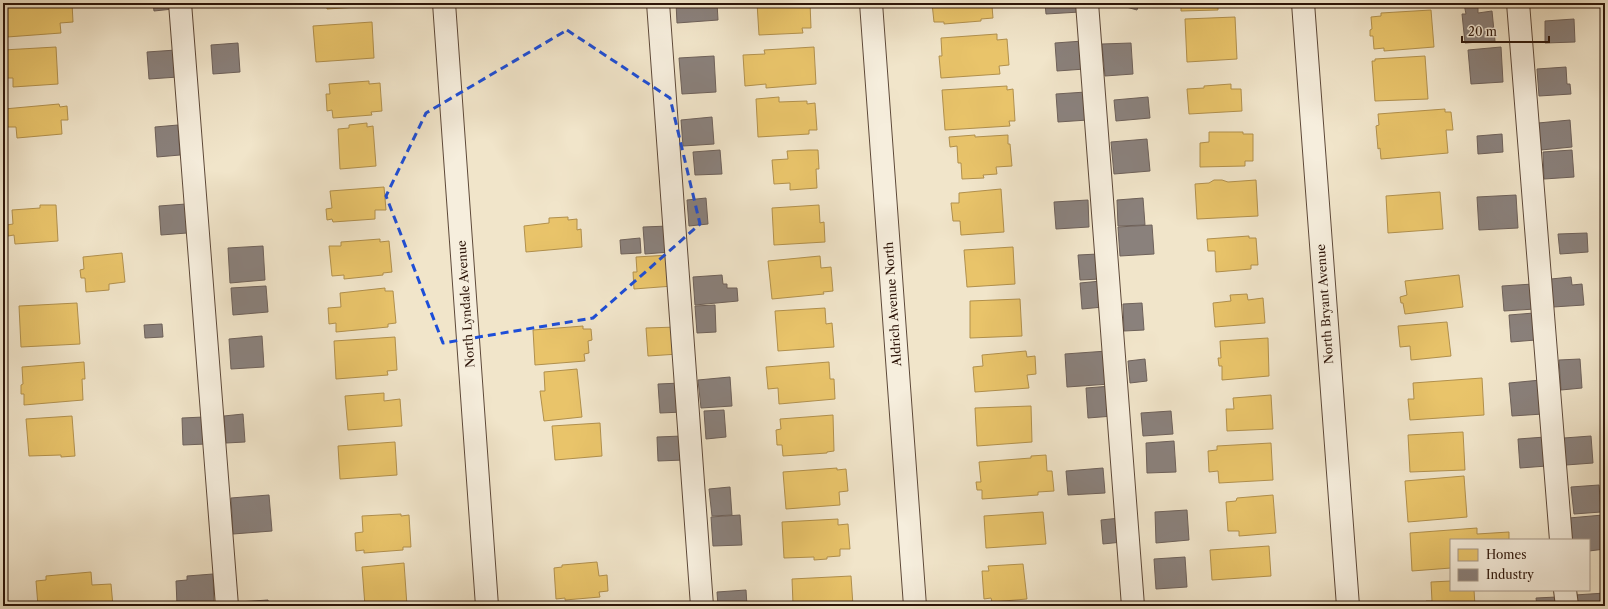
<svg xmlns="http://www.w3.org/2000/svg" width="1608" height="609" font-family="'Libre Caslon Text',serif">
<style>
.homes{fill:#e9c46a;stroke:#b1904d}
.industry{fill:#8a817c;stroke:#6e615a}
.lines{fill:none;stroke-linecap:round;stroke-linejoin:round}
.minor-casing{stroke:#5e4939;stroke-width:24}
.minor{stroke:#f6eedd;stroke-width:22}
.marked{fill:none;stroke:#1d4ed8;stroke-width:3;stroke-dasharray:8 5;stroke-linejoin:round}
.labels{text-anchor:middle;stroke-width:4;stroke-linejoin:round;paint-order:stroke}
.street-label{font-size:12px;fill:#2d1509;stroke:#f6eedd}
</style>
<rect width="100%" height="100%" fill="#f1e5ca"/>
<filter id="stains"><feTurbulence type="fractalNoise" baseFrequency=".005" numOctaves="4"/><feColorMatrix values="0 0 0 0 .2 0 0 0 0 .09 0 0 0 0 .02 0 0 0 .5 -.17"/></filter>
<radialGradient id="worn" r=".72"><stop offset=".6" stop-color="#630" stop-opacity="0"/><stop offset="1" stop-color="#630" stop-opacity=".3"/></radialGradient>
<g class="homes">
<polygon points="4,3 72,3 73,22 60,23 61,33 7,37"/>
<polygon points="327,3 373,3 358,4 358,7 327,9"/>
<polygon points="757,3 810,3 811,28 802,28 803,33 759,35"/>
<polygon points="932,3 999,3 999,5 992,6 993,18 981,19 981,21 944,24 944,22 934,22"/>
<polygon points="1181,3 1235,3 1235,6 1218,7 1218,10 1181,11"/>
<polygon points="1431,10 1434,47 1384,51 1384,48 1374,49 1373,36 1370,36 1370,30 1372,29 1371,17 1381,16 1381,13"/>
<polygon points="1235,17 1237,59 1187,62 1185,19"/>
<polygon points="372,22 374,58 316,62 313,26"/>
<polygon points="997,34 997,40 1007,39 1009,65 999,66 1000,74 941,78 939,56 942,56 941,38"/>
<polygon points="56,47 58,84 13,87 13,78 3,78 3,50"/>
<polygon points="814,47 816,84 766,88 766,84 745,86 743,55 765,54 764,50"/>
<polygon points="1425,56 1428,99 1375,101 1372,61 1375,61 1375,59"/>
<polygon points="369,81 369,84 380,83 382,111 371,112 372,115 333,118 332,110 327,111 326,94 330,94 329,84"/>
<polygon points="1231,84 1231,89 1241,89 1242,111 1189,114 1187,89 1204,88 1204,86"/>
<polygon points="1007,86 1007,90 1013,89 1015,121 1009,121 1010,126 945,130 942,90"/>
<polygon points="779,97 779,102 807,101 807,104 815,103 817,130 809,130 809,134 758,137 756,99"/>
<polygon points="59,104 60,107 67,106 68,120 61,120 62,134 17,138 16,127 6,127 4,109"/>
<polygon points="1445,109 1445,112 1451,112 1453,130 1446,130 1448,153 1381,159 1380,148 1378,149 1376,126 1379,125 1378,114"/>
<polygon points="367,123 367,127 373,126 376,166 340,169 338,129 349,128 349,125"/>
<polygon points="1209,132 1243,132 1243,134 1253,134 1253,161 1245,161 1245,166 1200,167 1200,143 1209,142"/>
<polygon points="975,135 975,137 1008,135 1008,144 1010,144 1012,166 996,167 997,174 983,175 984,178 962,179 961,163 958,163 957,146 950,147 949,137"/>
<polygon points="809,150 818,150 819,169 816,169 817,188 790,190 790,183 774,184 772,160 788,159 787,151"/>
<polygon points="1214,180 1222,180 1228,182 1256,180 1258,216 1197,219 1195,184 1209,183"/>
<polygon points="384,187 386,210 375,210 375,219 333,222 332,219 327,220 326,209 332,208 330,191"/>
<polygon points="1001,189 1004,232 961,235 960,221 953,221 951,203 959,203 959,193"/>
<polygon points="1440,192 1443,229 1388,233 1386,196"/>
<polygon points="40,205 56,205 58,241 15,244 14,235 8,236 7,225 13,224 12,210 40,208"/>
<polygon points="819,205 820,223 824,222 825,242 774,245 772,208"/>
<polygon points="568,217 568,220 577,219 577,230 581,229 582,247 526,252 524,226 549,223 549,218"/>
<polygon points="1249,236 1249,238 1256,238 1258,265 1251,265 1251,269 1216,272 1215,251 1208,251 1207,239"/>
<polygon points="380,239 380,242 389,241 392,272 383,273 383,275 344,279 344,275 332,276 329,246 341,246 341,242"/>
<polygon points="1013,247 1015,284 967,287 964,250"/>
<polygon points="122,253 125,282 109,284 109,290 86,292 85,278 81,278 80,270 84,269 83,257"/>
<polygon points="670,255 673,286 634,289 633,272 637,272 636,257"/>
<polygon points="820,256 821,268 831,267 833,291 823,292 824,294 772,299 768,261"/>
<polygon points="1459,275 1463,307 1405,314 1403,303 1401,303 1400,297 1407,295 1405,281"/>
<polygon points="385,288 385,291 393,291 396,323 388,324 388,327 336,332 336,323 329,324 328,308 341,307 340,293"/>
<polygon points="1247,294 1248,300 1263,298 1265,323 1215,327 1213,303 1231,301 1230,295"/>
<polygon points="1020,299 1022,336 970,338 970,301"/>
<polygon points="77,303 80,344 21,347 19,306"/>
<polygon points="825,308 826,324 832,323 834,347 778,351 775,311"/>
<polygon points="1447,322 1451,356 1411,360 1410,346 1400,347 1398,326"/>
<polygon points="583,326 583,329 591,329 592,340 588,341 589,353 584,354 585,361 535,365 533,330"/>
<polygon points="677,327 679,354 648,356 646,328"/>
<polygon points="395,337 397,370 387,371 388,375 336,379 334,341"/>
<polygon points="1268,338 1269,376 1222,380 1222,366 1219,366 1218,358 1221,358 1220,341"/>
<polygon points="1026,351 1027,357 1035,356 1036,374 1027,375 1029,388 975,392 973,367 983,366 982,355"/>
<polygon points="84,362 85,379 82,379 83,400 24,405 24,394 21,394 21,385 23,384 22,367"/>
<polygon points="829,362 830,379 834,379 835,399 779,404 778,388 768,389 766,367"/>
<polygon points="577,369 582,417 544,421 540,391 545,391 544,372"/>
<polygon points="1482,378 1484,415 1410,420 1408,399 1414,399 1413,383"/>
<polygon points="384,393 384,401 400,399 402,426 348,430 345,396"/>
<polygon points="1271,395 1273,429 1227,431 1226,409 1234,409 1233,398"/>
<polygon points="1031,406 1032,442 977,446 975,408"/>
<polygon points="833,415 834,451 827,452 827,453 783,456 782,445 777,445 776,430 781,429 780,419"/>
<polygon points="72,416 75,456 61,457 61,455 29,456 26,419"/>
<polygon points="600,423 602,456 555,460 552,426"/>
<polygon points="1463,432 1465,470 1410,472 1408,435"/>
<polygon points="395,442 397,475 340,479 338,446"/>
<polygon points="1271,443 1273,480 1219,483 1218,471 1209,472 1208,451 1217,450 1217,446"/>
<polygon points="1046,455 1047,471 1052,471 1054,491 1038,492 1038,495 982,499 982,490 977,490 976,482 981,482 979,462 1031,458 1031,456"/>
<polygon points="837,468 837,470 846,469 848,491 839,492 840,505 786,509 783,472"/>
<polygon points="1464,476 1467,517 1408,522 1405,481"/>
<polygon points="1273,495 1276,533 1239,536 1239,531 1228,531 1226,502 1236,501 1237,498"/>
<polygon points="1043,512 1046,544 986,548 984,516"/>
<polygon points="401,514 401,516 409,515 411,547 403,547 403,550 364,553 364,550 356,551 355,533 363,532 362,516"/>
<polygon points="838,519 838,525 848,524 850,549 840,549 840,556 827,557 827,559 814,560 814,557 784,558 782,522"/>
<polygon points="1477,528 1477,534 1509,532 1509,540 1451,540 1451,568 1412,571 1410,533"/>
<polygon points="1269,546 1271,576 1212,580 1210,550"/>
<polygon points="597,562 599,576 607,575 608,591 599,592 600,597 565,600 565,598 556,599 554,568 562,567 562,565"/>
<polygon points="404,563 407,606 365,606 362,567"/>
<polygon points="1023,564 1027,599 992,602 991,598 984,599 982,571 989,571 988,566"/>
<polygon points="91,572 92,585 111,584 113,606 38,606 36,581 46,580 46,576"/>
<polygon points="851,576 853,606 800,606 800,603 793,604 792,579"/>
<polygon points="1451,581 1451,590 1474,590 1475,606 1426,606 1426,601 1432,601 1431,582"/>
</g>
<g class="industry">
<polygon points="153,3 173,3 173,9 154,11"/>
<polygon points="268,3 307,3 268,6"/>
<polygon points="676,3 717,3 718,20 677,23"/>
<polygon points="1045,3 1080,3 1080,12 1046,14"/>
<polygon points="1112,3 1139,3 1137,10"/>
<polygon points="1478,3 1478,13 1492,11 1495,41 1465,43 1462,14 1466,14 1464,4"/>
<polygon points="1574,19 1575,42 1545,43 1545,21"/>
<polygon points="1083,41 1085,69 1057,71 1055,43"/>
<polygon points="238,43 240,72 213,74 211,45"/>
<polygon points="1131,43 1133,74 1105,76 1102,44"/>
<polygon points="1501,47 1503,82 1471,84 1468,50"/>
<polygon points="176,50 178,77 149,79 147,52"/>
<polygon points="714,56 716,92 682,94 679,58"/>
<polygon points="1566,67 1567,84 1570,84 1571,94 1539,96 1537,69"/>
<polygon points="1086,92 1088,120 1058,122 1056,94"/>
<polygon points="1148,97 1150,118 1116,121 1114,100"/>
<polygon points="712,117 714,144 683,146 681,120"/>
<polygon points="1570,120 1572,147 1541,150 1538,123"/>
<polygon points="178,125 180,155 157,157 155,127"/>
<polygon points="1502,134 1503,152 1478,154 1477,136"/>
<polygon points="1147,139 1150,171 1114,174 1111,142"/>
<polygon points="720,150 722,174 695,175 693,152"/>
<polygon points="1572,150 1574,177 1544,179 1543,152"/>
<polygon points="1516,195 1518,228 1479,230 1477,197"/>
<polygon points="706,198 708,224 689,226 687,200"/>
<polygon points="1143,198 1145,225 1118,226 1117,200"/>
<polygon points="1088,200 1089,227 1056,229 1054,202"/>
<polygon points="186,204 187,233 161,235 159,206"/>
<polygon points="1152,225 1154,254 1120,256 1118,227"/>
<polygon points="669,226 670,252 645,254 643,227"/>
<polygon points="1587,233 1588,252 1560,254 1558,234"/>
<polygon points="640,238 641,253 621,254 620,240"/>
<polygon points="263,246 265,280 230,283 228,248"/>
<polygon points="1098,254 1100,279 1080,280 1078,255"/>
<polygon points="722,275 723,284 727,284 727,288 737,288 738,301 695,305 693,277"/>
<polygon points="1571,277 1572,285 1582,284 1584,305 1553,307 1551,279"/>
<polygon points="1101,281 1103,307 1082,309 1080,283"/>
<polygon points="1533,284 1535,309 1504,311 1502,286"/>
<polygon points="266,286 268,312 233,315 231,288"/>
<polygon points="1142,303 1144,330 1124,331 1123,304"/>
<polygon points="715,305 716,332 697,333 695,306"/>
<polygon points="1534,313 1536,340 1511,342 1509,315"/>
<polygon points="162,324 163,337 145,338 144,325"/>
<polygon points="262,336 264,367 231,369 229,339"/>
<polygon points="1107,351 1110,384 1067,387 1065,354"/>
<polygon points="1145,359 1147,381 1130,383 1128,361"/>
<polygon points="1580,359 1582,388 1561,390 1559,360"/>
<polygon points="730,377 732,406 701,408 698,380"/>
<polygon points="1541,380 1543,414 1512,416 1509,383"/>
<polygon points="681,383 683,412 660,413 658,384"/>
<polygon points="1111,386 1113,416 1088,418 1086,388"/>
<polygon points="724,410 726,437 706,439 704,411"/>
<polygon points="1171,411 1173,434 1143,436 1141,413"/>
<polygon points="243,414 245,442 226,443 224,416"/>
<polygon points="204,417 206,444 183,445 182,418"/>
<polygon points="682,436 684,460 658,461 657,437"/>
<polygon points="1591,436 1593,463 1566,465 1564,438"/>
<polygon points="1545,437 1547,466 1520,468 1518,439"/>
<polygon points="1174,441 1176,472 1147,473 1146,443"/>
<polygon points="1103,468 1105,493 1068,495 1066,471"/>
<polygon points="1599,485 1601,512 1574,514 1571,487"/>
<polygon points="730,487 732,515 712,516 709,489"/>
<polygon points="269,495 272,531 233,534 231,498"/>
<polygon points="1187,510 1189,540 1156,543 1155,512"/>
<polygon points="740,515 742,545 713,546 711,517"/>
<polygon points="1603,515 1605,549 1589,551 1589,540 1571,540 1569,518"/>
<polygon points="1120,518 1122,542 1103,544 1101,520"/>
<polygon points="1185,557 1187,587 1156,589 1154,559"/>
<polygon points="213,574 214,603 177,605 176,581 187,580 187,576"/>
<polygon points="746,590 747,606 718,606 717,592"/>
<polygon points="1605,593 1605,606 1576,606 1575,595"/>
<polygon points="1557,597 1557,606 1537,606 1536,598"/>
<polygon points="268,600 269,606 239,606 238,602"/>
</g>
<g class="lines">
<defs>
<g id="minor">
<polyline points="180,3 227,606"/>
<polyline points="444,3 487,606"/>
<polyline points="658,3 702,606"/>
<polyline points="871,3 915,606"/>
<polyline points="1087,3 1133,606"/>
<polyline points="1303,3 1348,606"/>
<polyline points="1518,3 1561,540"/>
<polyline points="1565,590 1567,606"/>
</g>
</defs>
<use href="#minor" class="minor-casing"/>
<use href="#minor" class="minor"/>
</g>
<path class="marked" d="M567,30l103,68 30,126 -107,94 -150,25 -57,-147 40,-83z"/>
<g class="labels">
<g class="street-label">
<text transform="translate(466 304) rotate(-94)" y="4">North Lyndale Avenue</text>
<text transform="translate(893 304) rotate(-94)" y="4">Aldrich Avenue North</text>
<text transform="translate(1325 304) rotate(-94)" y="4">North Bryant Avenue</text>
</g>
</g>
<rect width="1608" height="609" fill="none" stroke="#f1e5ca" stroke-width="16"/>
<rect x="4" y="4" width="1600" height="601" fill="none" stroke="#2d1509" stroke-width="2"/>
<rect x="8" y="8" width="1592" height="593" fill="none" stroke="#2d1509"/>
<rect x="1450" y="539" width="140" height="52" fill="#f6eedd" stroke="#a69788"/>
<rect x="1458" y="549" width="20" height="12" fill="#e9c46a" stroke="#a69788"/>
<text x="1486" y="559" font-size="12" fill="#2d1509">Homes</text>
<rect x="1458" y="569" width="20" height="12" fill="#8a817c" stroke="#a69788"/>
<text x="1486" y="579" font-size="12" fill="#2d1509">Industry</text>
<path d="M1462 36v6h87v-6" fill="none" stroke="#2d1509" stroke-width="2"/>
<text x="1468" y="36" font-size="12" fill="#2d1509" stroke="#f6eedd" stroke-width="3" paint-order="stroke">20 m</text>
<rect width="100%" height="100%" filter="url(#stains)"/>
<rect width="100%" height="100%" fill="url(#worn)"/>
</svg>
